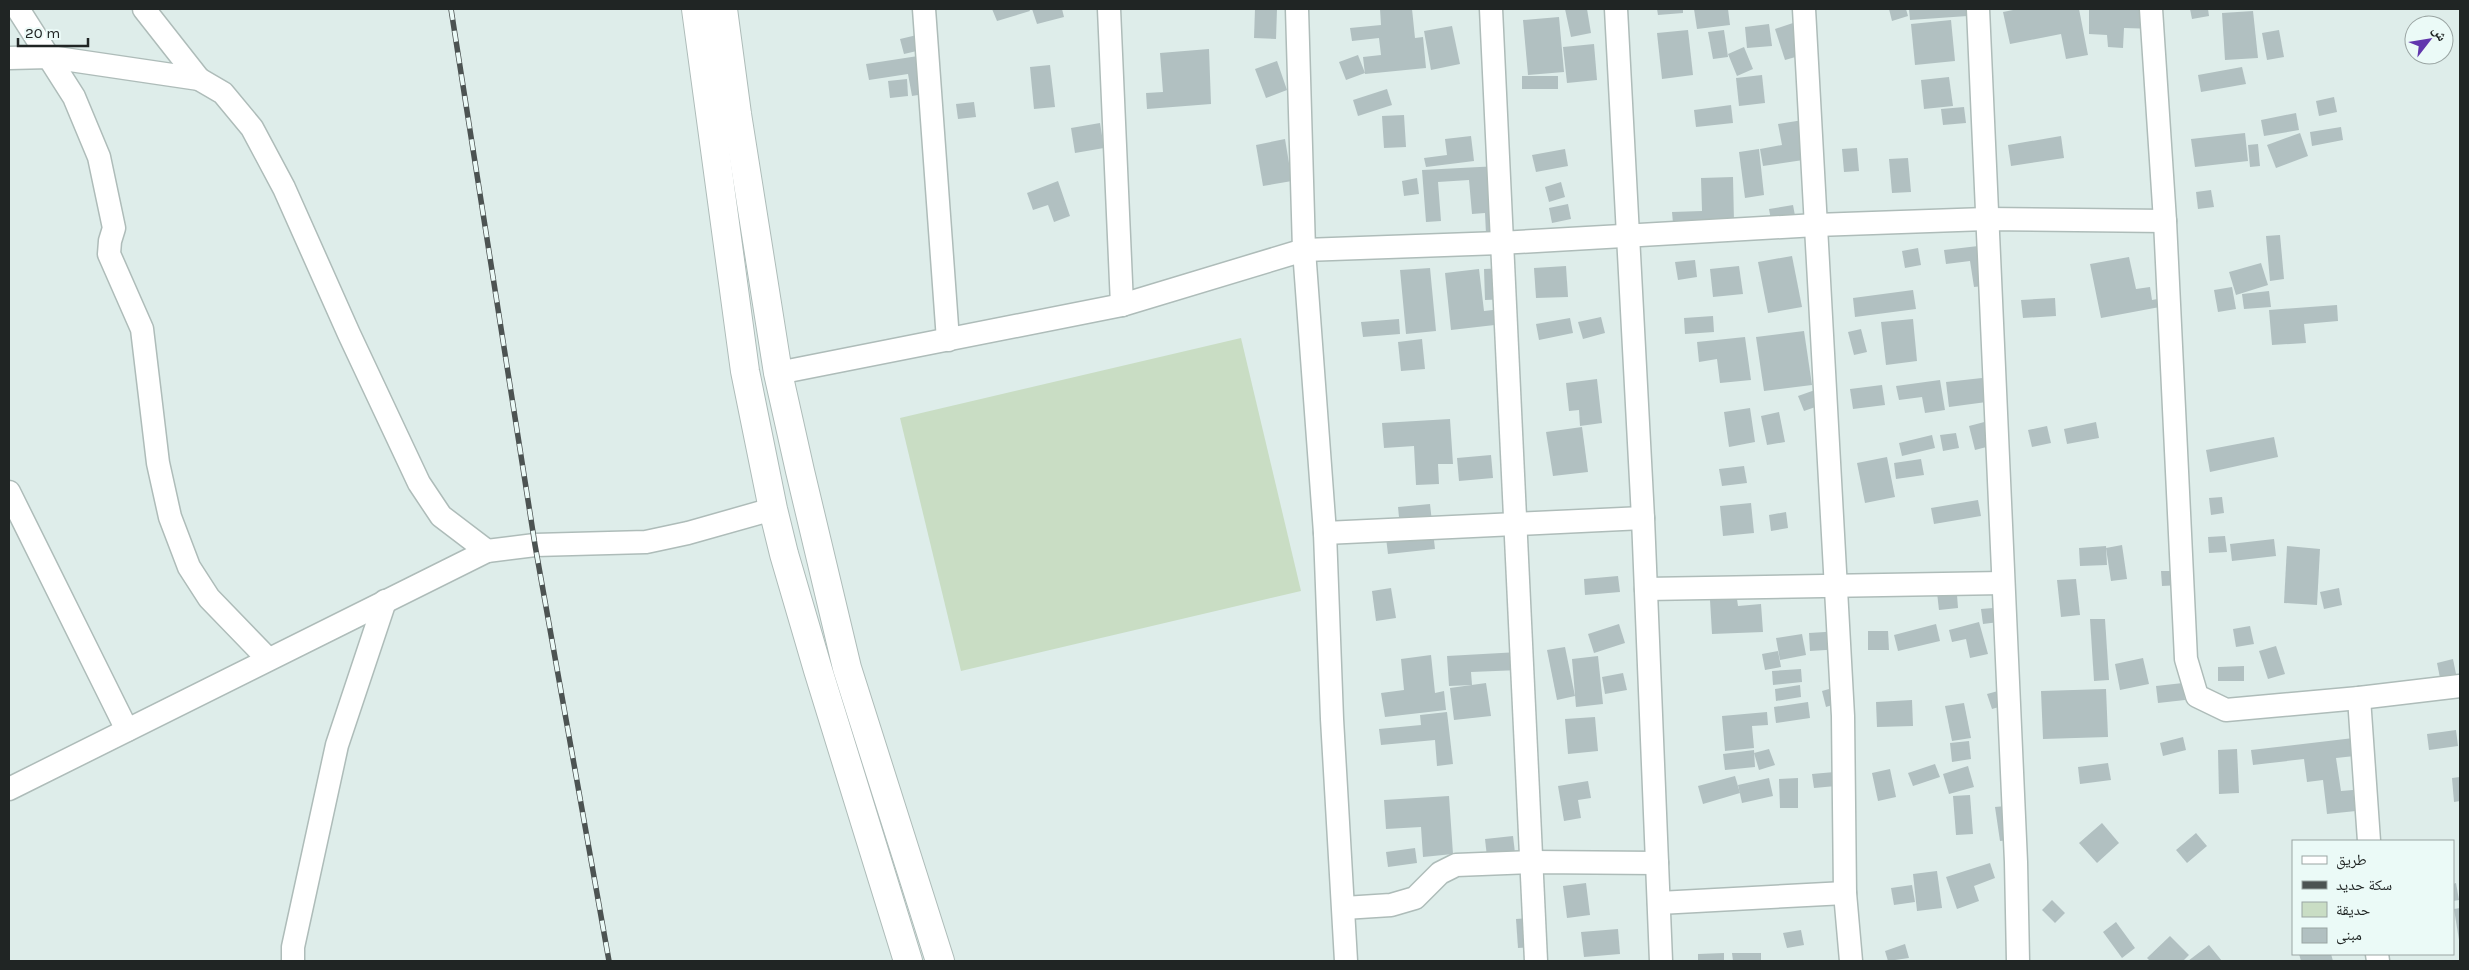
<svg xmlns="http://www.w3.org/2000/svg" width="2469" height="970" font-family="Karla,'Noto Naskh Arabic',sans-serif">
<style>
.green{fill:#c9ddc4}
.building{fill:#b1c0c1}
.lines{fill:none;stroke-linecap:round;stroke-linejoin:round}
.minor-casing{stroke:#aebcb9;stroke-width:25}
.tertiary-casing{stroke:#aebcb9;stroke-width:30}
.minor{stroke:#fff;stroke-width:22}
.tertiary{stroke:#fff;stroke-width:28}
.rail-casing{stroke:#4c5352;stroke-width:5.5}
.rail{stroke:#ebfaf7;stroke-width:4;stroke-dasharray:11;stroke-linecap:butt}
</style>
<rect width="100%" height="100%" fill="#deedea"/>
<polygon class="green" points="1241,338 1301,591 961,671 900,418"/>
<g class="building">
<polygon points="992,9 1029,9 1030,11 997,21"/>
<polygon points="1032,9 1062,9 1064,17 1037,24"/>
<polygon points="1255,9 1277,9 1276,39 1254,38"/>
<polygon points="1380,9 1412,9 1415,38 1423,37 1426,68 1365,74 1363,57 1381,55 1379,38 1352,41 1350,28 1381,25"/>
<polygon points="1565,9 1587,9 1591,33 1571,37"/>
<polygon points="1657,9 1683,9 1683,13 1658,15"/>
<polygon points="1694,9 1728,9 1730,25 1697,29"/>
<polygon points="1889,9 1906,9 1908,16 1892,21"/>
<polygon points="1909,9 1981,9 1982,15 1910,20"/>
<polygon points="2018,9 2079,9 2088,55 2066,59 2061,34 2010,44 2003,12"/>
<polygon points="2089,9 2157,9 2157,29 2124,28 2123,48 2108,47 2107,35 2089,34"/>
<polygon points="2190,9 2208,9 2209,16 2192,19"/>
<polygon points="2253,11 2258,58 2225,60 2222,13"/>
<polygon points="1559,17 1564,72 1528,75 1523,20"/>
<polygon points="1951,20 1955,61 1915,65 1911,24"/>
<polygon points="1796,22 1806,54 1785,60 1775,29"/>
<polygon points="1769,24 1772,46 1747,48 1745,27"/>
<polygon points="1452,26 1460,64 1431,70 1424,31"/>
<polygon points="1688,30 1693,75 1662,79 1657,33"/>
<polygon points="1724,30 1728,57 1713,59 1708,32"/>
<polygon points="2279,30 2284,57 2267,60 2262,33"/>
<polygon points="917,35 921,50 904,54 900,39"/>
<polygon points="1594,44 1597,80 1567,83 1563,47"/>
<polygon points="1744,47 1753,69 1737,76 1728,54"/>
<polygon points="1209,49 1211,104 1147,109 1146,93 1163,92 1160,53"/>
<polygon points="1358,55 1365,73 1346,80 1339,62"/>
<polygon points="918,56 924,94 912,96 908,74 869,80 866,64"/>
<polygon points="1277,61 1287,90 1266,98 1255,69"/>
<polygon points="1050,65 1055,107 1034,109 1030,67"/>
<polygon points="2242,67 2246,84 2201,92 2198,75"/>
<polygon points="1762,75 1765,103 1739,106 1736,78"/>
<rect x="1522" y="76" width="36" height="13"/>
<polygon points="1949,77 1953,106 1924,109 1921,80"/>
<polygon points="907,79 908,96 890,98 888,81"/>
<polygon points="1387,89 1392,105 1358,116 1353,100"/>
<polygon points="2334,97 2337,112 2319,116 2316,101"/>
<polygon points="974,102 976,117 958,119 956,104"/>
<polygon points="1731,105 1733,123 1696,127 1694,110"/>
<polygon points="1964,107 1966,123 1943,125 1941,109"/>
<polygon points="2296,113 2299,130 2264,136 2261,120"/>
<polygon points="1404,115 1406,147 1384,148 1382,116"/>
<polygon points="1803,120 1810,159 1763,166 1760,149 1782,145 1778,124"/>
<polygon points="1100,123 1104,148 1075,153 1071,128"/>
<polygon points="2341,127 2343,140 2312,146 2310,132"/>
<polygon points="2245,133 2248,161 2195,167 2191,139"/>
<polygon points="2300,133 2308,156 2276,168 2267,145"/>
<polygon points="1471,136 1474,161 1426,167 1424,158 1447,155 1445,139"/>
<polygon points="2061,136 2064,158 2011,166 2008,145"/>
<polygon points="1285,139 1292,181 1263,186 1256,145"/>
<polygon points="2258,144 2260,166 2250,167 2248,145"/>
<polygon points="1857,148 1859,171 1844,172 1842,149"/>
<polygon points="1565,149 1568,166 1536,172 1532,155"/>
<polygon points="1759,149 1764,195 1745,198 1739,152"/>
<polygon points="1908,158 1911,192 1892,193 1889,159"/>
<polygon points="1499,166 1503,233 1486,234 1485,213 1472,214 1469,180 1438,182 1441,221 1426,222 1422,170"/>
<polygon points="1733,177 1734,222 1673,223 1672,212 1702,211 1701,178"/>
<polygon points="1417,178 1419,194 1404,196 1402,181"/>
<polygon points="1058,181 1070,216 1054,222 1048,205 1033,210 1027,193"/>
<polygon points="1561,182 1565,197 1549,202 1545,187"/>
<polygon points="2211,190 2214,207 2198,209 2196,192"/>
<polygon points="1568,204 1571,219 1552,223 1549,208"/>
<polygon points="1793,205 1796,221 1772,225 1769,209"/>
<polygon points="2280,235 2284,279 2270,281 2266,236"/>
<polygon points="1987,245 1992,285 1974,287 1970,261 1946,264 1944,250"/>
<polygon points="1918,248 1921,265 1905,268 1902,251"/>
<polygon points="1792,256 1802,307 1768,313 1758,262"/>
<polygon points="2129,257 2136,289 2150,287 2152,300 2163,298 2165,306 2101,318 2090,264"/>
<polygon points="1695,260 1697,277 1678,280 1675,262"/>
<polygon points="2261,263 2268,285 2236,295 2229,272"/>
<polygon points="1566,266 1568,297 1536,298 1534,268"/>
<polygon points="1739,266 1743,294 1713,297 1710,269"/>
<polygon points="1430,268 1436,331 1406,334 1400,270"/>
<polygon points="1507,268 1509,299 1485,300 1484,269"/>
<polygon points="1479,269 1484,311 1511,308 1512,323 1451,330 1445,273"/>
<polygon points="2232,287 2236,309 2218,312 2214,290"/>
<polygon points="1913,290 1916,309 1855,317 1853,298"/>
<polygon points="2269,291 2271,307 2244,309 2242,294"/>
<polygon points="2055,298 2056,316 2023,318 2021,300"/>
<polygon points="2337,305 2338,321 2304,324 2306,343 2272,345 2269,310"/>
<polygon points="1713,316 1714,332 1685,334 1684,318"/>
<polygon points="1601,317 1605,333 1583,339 1578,322"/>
<polygon points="1570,318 1573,333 1539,340 1536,324"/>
<polygon points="1399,319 1400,334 1363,337 1361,322"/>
<polygon points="1913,319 1917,361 1886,365 1881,322"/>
<polygon points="1861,329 1867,352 1854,355 1848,332"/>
<polygon points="1804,331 1812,385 1764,391 1756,337"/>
<polygon points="1745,337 1751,380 1720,383 1717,359 1699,362 1697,342"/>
<polygon points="1422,339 1425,369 1401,371 1398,342"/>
<polygon points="1991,377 1994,401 1949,407 1946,382"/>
<polygon points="1597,379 1602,423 1580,426 1579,410 1569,411 1566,383"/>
<polygon points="1940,380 1945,410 1925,413 1922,397 1899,400 1896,386"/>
<polygon points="1882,385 1885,405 1853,409 1850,389"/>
<polygon points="1815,390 1821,405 1804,411 1798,396"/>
<polygon points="1750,408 1755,442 1729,447 1724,412"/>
<polygon points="1779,412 1785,442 1767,445 1761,416"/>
<polygon points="1450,419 1453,464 1438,464 1439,484 1416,485 1414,446 1384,448 1382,423"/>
<polygon points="1992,420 1998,444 1975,450 1969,426"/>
<polygon points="2096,422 2099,438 2067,444 2064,429"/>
<polygon points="2047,426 2051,443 2032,447 2028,430"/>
<polygon points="1582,427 1588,472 1553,476 1546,432"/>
<polygon points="1956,433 1959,448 1943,451 1940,435"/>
<polygon points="1932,435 1935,448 1902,456 1899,443"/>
<polygon points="2274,437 2278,457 2210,472 2206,450"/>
<polygon points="1491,455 1493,478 1459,481 1457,458"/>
<polygon points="1887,457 1895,497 1865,503 1857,463"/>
<polygon points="1921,459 1924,475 1896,479 1894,463"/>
<polygon points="1744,466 1747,483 1722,486 1719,469"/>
<polygon points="2222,497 2224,513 2211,515 2209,498"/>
<polygon points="1978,500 1981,516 1934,524 1931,508"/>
<polygon points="1751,503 1754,533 1723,536 1720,506"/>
<polygon points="1430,504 1435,549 1388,554 1386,538 1401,537 1398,507"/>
<polygon points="1786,512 1788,528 1771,531 1769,515"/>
<polygon points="2225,536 2227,552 2209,553 2208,537"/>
<polygon points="2274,539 2276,556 2232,561 2230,544"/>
<polygon points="2122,545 2127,579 2111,581 2106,548"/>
<polygon points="2106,546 2107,565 2080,566 2079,548"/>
<polygon points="2287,546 2320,549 2317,605 2284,603"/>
<polygon points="2161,571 2180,571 2181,585 2162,586"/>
<polygon points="1618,576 1620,592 1585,595 1584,579"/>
<polygon points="2076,579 2080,615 2061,617 2057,580"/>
<polygon points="1956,582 1958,608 1939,610 1936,584"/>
<polygon points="1391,588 1396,618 1376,621 1372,591"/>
<polygon points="2339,588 2342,605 2324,609 2320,592"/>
<polygon points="1737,599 1738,606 1761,604 1763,632 1712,634 1710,600"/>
<polygon points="2005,607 2007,621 1983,624 1981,609"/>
<polygon points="2090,619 2105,619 2109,680 2094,681"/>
<polygon points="1979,622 1988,654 1970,658 1966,639 1952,642 1949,630"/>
<polygon points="1619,624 1625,643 1594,653 1588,634"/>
<polygon points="1936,624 1940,641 1898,651 1894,635"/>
<polygon points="2250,626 2254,644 2236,647 2233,629"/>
<polygon points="1841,631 1842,649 1810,651 1809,633"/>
<polygon points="1868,631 1888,631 1889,650 1868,650"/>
<polygon points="1802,634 1806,655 1780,660 1776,638"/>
<polygon points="2276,646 2285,674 2268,679 2259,651"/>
<polygon points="1565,647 1575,696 1557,700 1547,650"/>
<polygon points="1778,651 1781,667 1765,670 1762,654"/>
<polygon points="1519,652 1520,670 1471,672 1472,685 1449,686 1447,656"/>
<polygon points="1431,655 1435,693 1444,691 1446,710 1385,717 1381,693 1404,690 1401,659"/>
<polygon points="1598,656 1603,704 1576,707 1572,659"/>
<polygon points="2143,658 2149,684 2120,690 2115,664"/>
<polygon points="2453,659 2456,674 2440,678 2437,663"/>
<polygon points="2244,666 2244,681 2218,681 2218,667"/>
<polygon points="1801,669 1802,682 1773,685 1772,671"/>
<polygon points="1623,673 1627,690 1605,694 1602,677"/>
<polygon points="1486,683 1491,716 1454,720 1450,688"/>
<polygon points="2183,683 2185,700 2158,703 2156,686"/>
<polygon points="1800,685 1801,697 1776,701 1775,689"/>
<polygon points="1843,685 1848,700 1826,707 1822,691"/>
<polygon points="2009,688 2013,703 1992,709 1987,694"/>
<polygon points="2106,689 2108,737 2043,739 2041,691"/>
<polygon points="1912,700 1913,726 1877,727 1876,702"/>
<polygon points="1808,702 1810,718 1776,723 1774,707"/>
<polygon points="1964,703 1971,738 1952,741 1945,706"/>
<polygon points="1447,712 1453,764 1437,766 1435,740 1381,745 1379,729 1421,725 1420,715"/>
<polygon points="1767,712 1768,725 1752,726 1754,748 1725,751 1722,716"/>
<polygon points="1595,717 1598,751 1568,754 1565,719"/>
<polygon points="2456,730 2458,746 2429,750 2427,734"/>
<polygon points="2183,737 2186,750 2163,756 2160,743"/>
<polygon points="2362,737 2364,755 2336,758 2341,791 2353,790 2356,811 2327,814 2323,780 2307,782 2304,759 2253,765 2251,750"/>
<polygon points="1969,741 1971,759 1952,762 1950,743"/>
<polygon points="1769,749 1775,765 1759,770 1754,753"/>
<polygon points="2237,749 2239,793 2219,794 2218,750"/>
<polygon points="1754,750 1755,767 1725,770 1723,754"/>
<polygon points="2108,763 2111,780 2080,784 2078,767"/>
<polygon points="1935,764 1940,777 1913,786 1908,773"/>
<polygon points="1968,766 1974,787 1949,794 1943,774"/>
<polygon points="1890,769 1896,797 1878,801 1872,773"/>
<polygon points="1846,771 1847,785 1814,788 1812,774"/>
<polygon points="1735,776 1740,793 1703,804 1698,786"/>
<polygon points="2460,777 2460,801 2454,802 2452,778"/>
<polygon points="1769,778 1773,796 1742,803 1738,785"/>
<polygon points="1798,778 1798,808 1780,808 1779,779"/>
<polygon points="1588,781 1591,798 1578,800 1581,818 1564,821 1558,786"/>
<polygon points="1970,795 1973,834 1956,835 1953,796"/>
<polygon points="1449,796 1453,854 1423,857 1421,827 1386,829 1384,800"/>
<polygon points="2016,805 2020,839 2000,841 1995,807"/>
<polygon points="2102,823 2119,843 2097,863 2079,843"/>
<polygon points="2196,833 2207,846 2187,863 2176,850"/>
<polygon points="1513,836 1515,853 1487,857 1485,839"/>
<polygon points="1415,848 1417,863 1388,867 1386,852"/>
<polygon points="1990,863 1995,878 1974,886 1979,901 1957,909 1946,877"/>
<polygon points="1937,871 1942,908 1917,911 1913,874"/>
<polygon points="1586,883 1590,915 1567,918 1563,886"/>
<polygon points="2456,883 2459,900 2453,901 2453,884"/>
<polygon points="1912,885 1915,902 1894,905 1891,888"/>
<polygon points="2052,900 2065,913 2055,923 2042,910"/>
<polygon points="2460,908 2460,940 2459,940 2454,909"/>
<polygon points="1529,918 1531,947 1518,948 1516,919"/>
<polygon points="2116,922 2135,948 2122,958 2103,932"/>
<polygon points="1618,929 1620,954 1584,957 1581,932"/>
<polygon points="1801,930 1804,945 1787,948 1783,933"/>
<polygon points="2170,936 2189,955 2183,961 2150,961 2147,958"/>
<polygon points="1905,944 1909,958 1888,961 1885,951"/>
<polygon points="2209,945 2222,961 2188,961"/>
<polygon points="1724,953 1724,961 1698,961 1698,954"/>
<polygon points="1732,953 1761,953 1761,961 1733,961"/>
<polygon points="2299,954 2331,954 2333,961 2301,961"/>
</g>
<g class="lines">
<defs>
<g id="minor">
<polyline points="18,9 74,97 99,157 114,228 110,241 109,254 142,329 158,463 170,517 189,567 209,598 268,659"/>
<polyline points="144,9 199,79"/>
<polyline points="924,9 948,340"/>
<polyline points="1109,9 1122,305"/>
<polyline points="1297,9 1304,250 1325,533 1332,719 1346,961"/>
<polyline points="1491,9 1536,961"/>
<polyline points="1616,9 1643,518 1661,961"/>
<polyline points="1804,9 1843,716 1845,893 1851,961"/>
<polyline points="1978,9 2016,862 2018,961"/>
<polyline points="2151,9 2165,221 2186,659 2197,696 2226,710 2359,698 2460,686"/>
<polyline points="9,58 50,57 199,79 223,93 252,128 284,188 349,334 419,483 441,516 487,551"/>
<polyline points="778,373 1122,305 1304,250 1500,243 1816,225 1986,219 2165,221"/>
<polyline points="9,492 127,730"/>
<polyline points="1325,533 1643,518"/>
<polyline points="1646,589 2003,583"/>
<polyline points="2359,698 2369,841"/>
<polyline points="9,789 487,551 535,545 646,542 688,533 773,509"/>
<polyline points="1659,903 1845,893"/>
<polyline points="1344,908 1391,905 1415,898 1440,873 1456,865 1532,862 1657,863"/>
<polyline points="2377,954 2378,961"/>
<polyline points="293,961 293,947 337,745 385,601"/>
</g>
<g id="tertiary">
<polyline points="696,9 745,371 773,509 784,554 818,670 908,961"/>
<polyline points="723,9 737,114 778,373 800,471 847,668 940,961"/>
</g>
</defs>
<use href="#minor" class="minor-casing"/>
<use href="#tertiary" class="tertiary-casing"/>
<use href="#minor" class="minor"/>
<use href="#tertiary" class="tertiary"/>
<defs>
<polyline id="rail" points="451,9 535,545 609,961"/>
</defs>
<use href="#rail" class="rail-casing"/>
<use href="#rail" class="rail"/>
</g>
<rect width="2469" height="970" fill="none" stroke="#202524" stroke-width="20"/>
<rect x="2292" y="840" width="162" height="115" fill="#ebfaf7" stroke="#9aa5a3"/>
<rect x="2302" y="856" width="25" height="8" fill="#ffffff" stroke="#9aa5a3"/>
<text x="2336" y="865" font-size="15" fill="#202524">طريق</text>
<rect x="2302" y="881" width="25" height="8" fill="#4c5352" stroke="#9aa5a3"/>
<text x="2336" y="890" font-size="15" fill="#202524">سكة حديد</text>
<rect x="2302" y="902" width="25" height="15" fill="#c9ddc4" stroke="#9aa5a3"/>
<text x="2336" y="915" font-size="15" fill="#202524">حديقة</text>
<rect x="2302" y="928" width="25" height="15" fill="#b1c0c1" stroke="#9aa5a3"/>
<text x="2336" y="940" font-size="15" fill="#202524">مبنى</text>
<g transform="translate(2429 40) rotate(59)"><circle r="24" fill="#ebfaf7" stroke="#9aa5a3"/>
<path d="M0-4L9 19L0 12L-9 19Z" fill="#6136ad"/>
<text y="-8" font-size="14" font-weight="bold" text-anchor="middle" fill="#202524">ش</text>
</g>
<path d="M18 38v8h70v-8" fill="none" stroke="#202524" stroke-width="2.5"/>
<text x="25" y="38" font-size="15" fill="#202524" stroke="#ebfaf7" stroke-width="4" paint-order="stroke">20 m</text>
</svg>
